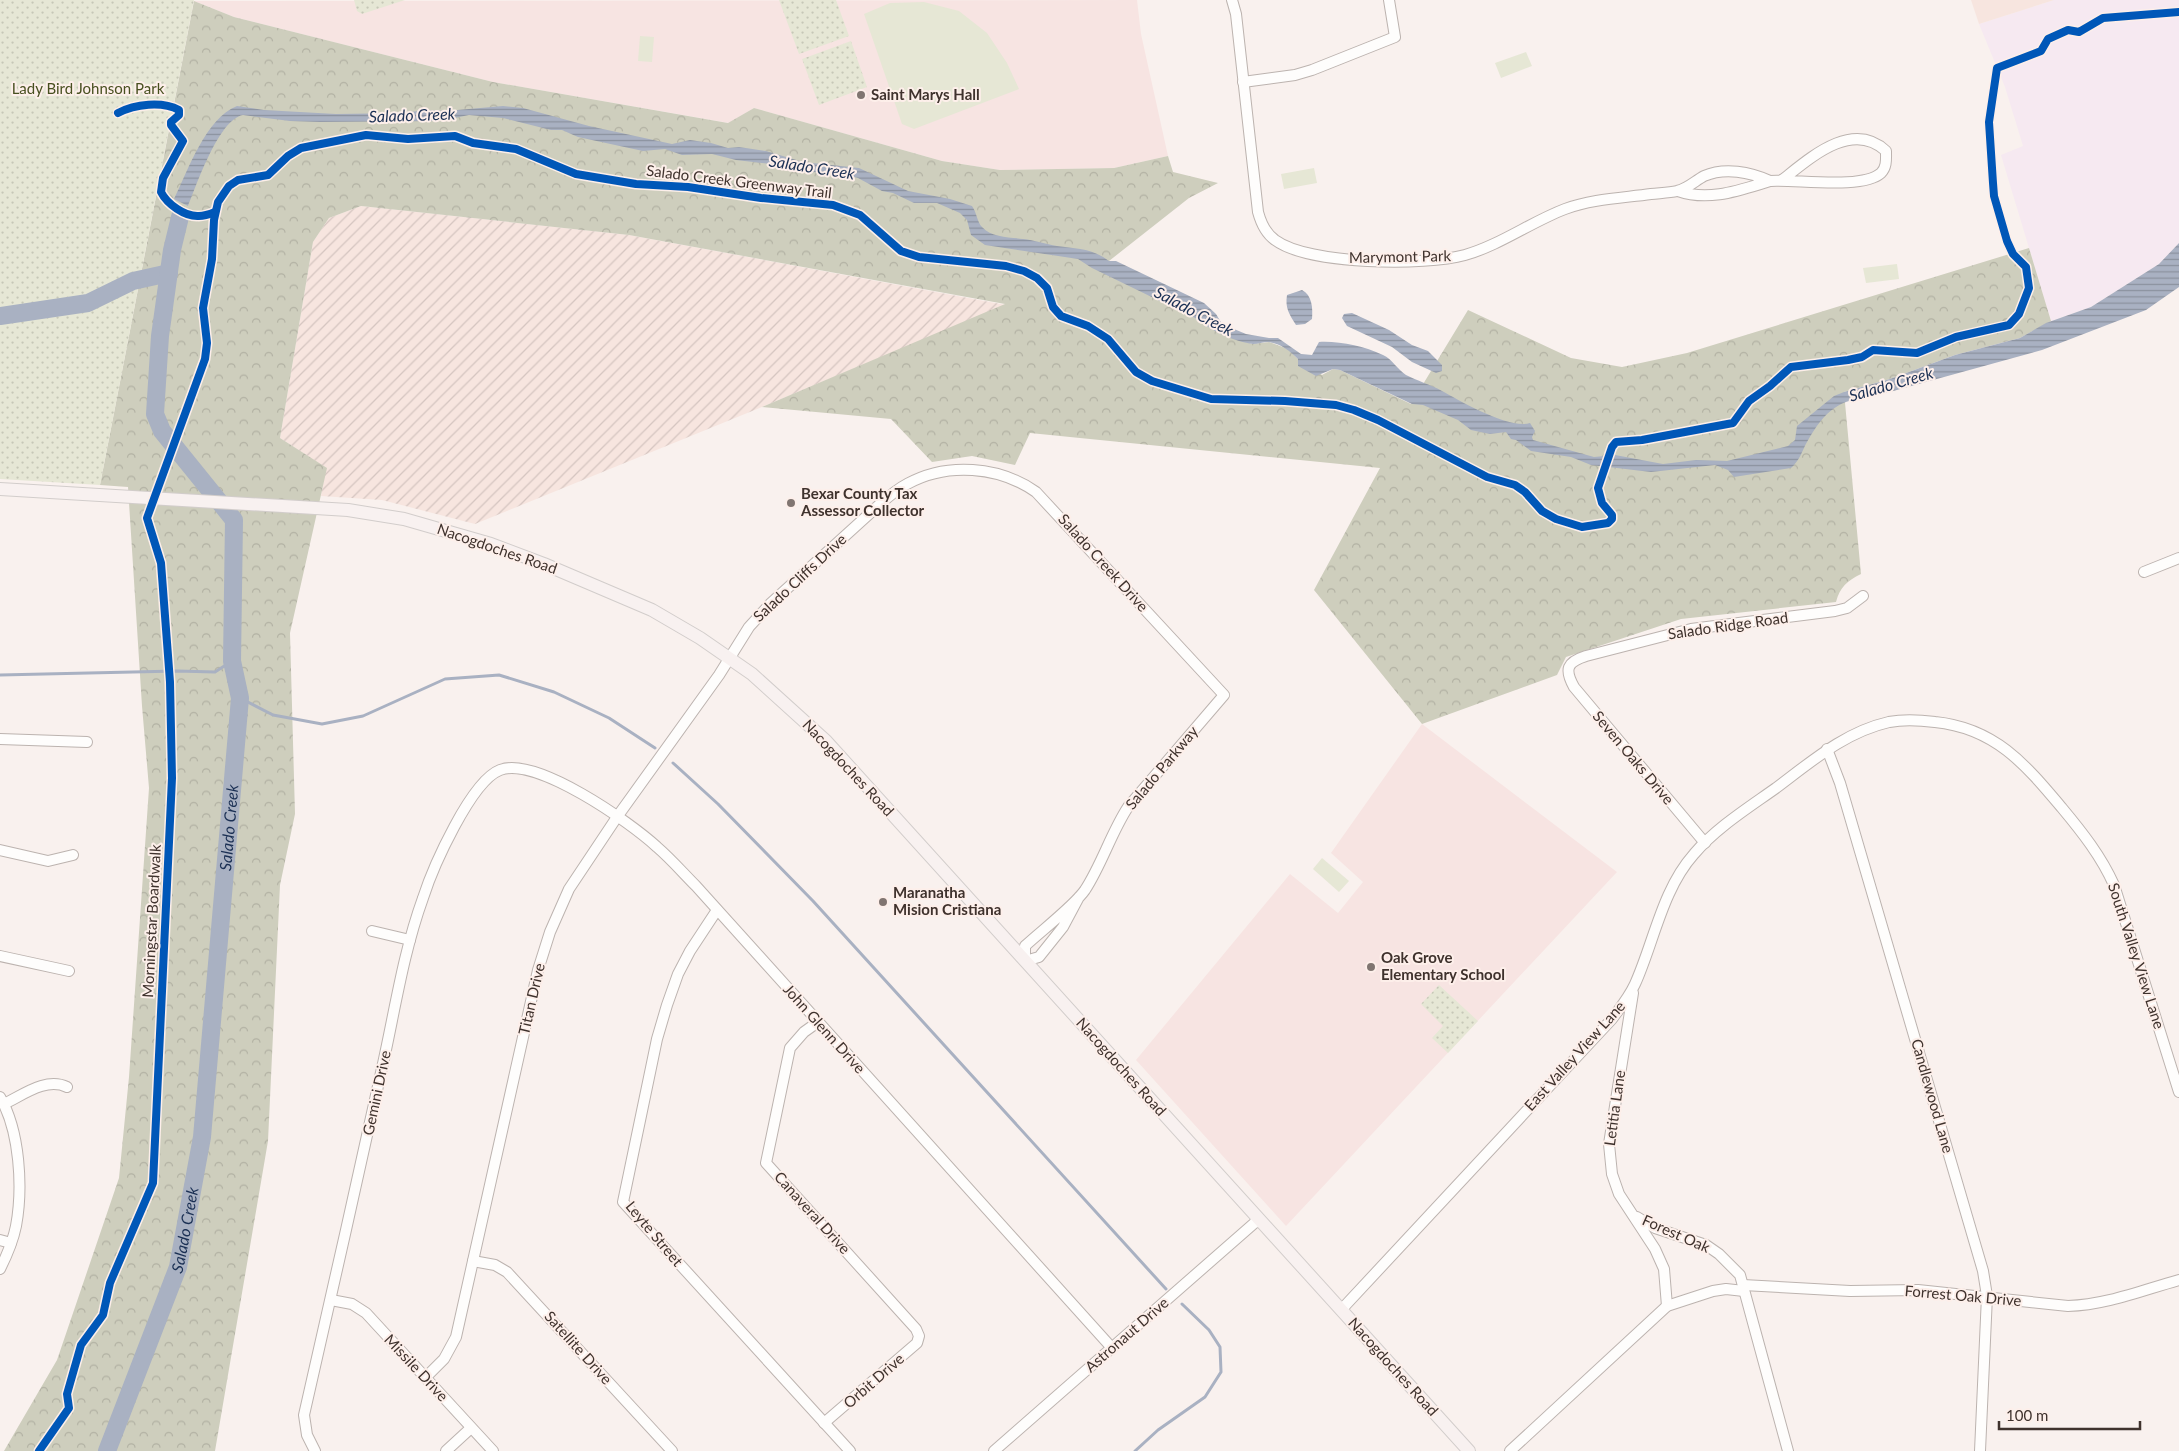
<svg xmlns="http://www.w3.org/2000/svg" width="2179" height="1451" font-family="Lato,sans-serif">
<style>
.commercial{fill:#f6e9f1}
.industrial{fill:url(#industrial-furrows)}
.education{fill:#f7e4e2}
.built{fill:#f7e5df}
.green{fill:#e6e7d5}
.forest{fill:url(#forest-crowns)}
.park{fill:url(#park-dots)}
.water{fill:url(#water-rules)}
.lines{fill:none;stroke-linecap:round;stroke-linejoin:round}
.stream{stroke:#a9b1c2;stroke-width:3}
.river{stroke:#a9b1c2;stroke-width:18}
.minor-casing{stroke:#bcb3af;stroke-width:12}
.major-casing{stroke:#d2cdcb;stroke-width:14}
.minor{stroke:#fefdfc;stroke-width:10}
.major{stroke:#f8f1f0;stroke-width:12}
.cycleway-casing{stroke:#fdefea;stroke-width:11}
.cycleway{stroke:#0057b8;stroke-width:8}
.poi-dot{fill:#807571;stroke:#fdefea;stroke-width:2}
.labels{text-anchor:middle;stroke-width:4;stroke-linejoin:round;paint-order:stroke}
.park-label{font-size:15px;fill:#485020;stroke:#fdefea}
.poi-label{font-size:15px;font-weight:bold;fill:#3f322d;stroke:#fdefea;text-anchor:start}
.street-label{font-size:15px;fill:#3f322d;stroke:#fdefea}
.water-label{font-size:16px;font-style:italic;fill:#1b3054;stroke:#fdefea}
</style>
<defs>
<pattern id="industrial-furrows" width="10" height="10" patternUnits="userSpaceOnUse" patternTransform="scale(1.25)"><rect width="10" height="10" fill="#f7e5df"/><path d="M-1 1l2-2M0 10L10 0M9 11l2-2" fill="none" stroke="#d5c5c0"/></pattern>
<pattern id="forest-crowns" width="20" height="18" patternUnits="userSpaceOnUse" patternTransform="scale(1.25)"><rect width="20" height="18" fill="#cecebd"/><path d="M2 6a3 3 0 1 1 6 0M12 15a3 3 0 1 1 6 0" fill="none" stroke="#b2b1a3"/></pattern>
<pattern id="park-dots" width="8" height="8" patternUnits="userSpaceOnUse" patternTransform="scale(1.25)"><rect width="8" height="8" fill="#e6e7d5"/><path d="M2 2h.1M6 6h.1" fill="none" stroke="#c6c7b7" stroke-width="1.8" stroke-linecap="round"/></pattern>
<pattern id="water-rules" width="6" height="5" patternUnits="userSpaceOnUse" patternTransform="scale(1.25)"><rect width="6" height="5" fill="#a9b1c2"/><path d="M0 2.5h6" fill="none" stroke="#8b919e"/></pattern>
</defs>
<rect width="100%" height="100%" fill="#f9f1ee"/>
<polygon class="commercial" points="2054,0 2179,0 2179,243 2159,264 2091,307 2051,321 2001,155 2023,146 2005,87 1979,24"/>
<polygon class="industrial" points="361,206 629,235 1006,305 762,407 475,524 382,500 321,496 326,468 280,438 313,242 329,218"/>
<g class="education">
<polygon points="1137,0 1141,34 1168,156 1114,168 1000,170 942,161 754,108 729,123 493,82 234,17 194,1"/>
<polygon points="1422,724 1617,872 1286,1226 1136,1060 1290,874 1338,913 1363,882 1331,853"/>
</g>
<polygon class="built" points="1971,0 2054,0 1979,24"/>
<g class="green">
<polygon points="924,2 959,11 987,33 1007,63 1019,89 914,129 902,124 864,14 890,3"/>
<polygon points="640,36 654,37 652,62 638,61"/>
<polygon points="1526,52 1532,66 1501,78 1495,63"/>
<polygon points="1314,168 1317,183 1284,189 1281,174"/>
<polygon points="1897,264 1899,279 1866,283 1863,268"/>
<polygon points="1322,858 1349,881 1339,892 1313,869"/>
</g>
<path class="forest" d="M194,1l40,16 259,65 235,41 26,-15 188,53 58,9 114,-2 54,-12 5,16 45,11 -29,15 -80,63 -9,10 70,34 29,15 7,6 46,18 17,-2 19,7 10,10 24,16 11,-6 7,1 71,34 57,-94 103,48 51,9 65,-14 342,-105 22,73 -31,17 -65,17 -65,24 -46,13 17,182c-14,7 -21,13 -25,28l-155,17 -115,38 -9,18 -135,49 -108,-134 66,-122 -350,-35 -15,32 -43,-9 -40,6 -41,-43 -129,-12 243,-103 -376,-69 -268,-29 -32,12 -16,24 -33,196 47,30 -37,165 5,181 -15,71 -12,256 -53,310h-211l53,-91 62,-182 10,-101 20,-289 -7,-82 -14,-219 -28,-2z"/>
<g class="park">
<polygon points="0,0 194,0 100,485 0,479"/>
<polygon points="354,0 405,0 362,14 357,11"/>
<polygon points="779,0 836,0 849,36 799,54"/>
<polygon points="851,41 867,87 819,105 802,59"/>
<polygon points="1439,985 1478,1021 1448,1053 1432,1038 1443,1026 1421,1004"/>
</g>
<g class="water">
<path d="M237,106l27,4 72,4 69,-1 19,-3 22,1 57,-5 20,2 66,18 83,18 18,-4 21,3 17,5 11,-1 27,4 37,11 56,6 49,23 42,8 22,7c5,7 5,16 10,21 10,11 28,10 41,12 11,1 23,5 34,7 20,3 35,2 52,15h7l88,42 12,11 6,10 24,10 23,4h9l23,16 11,1 7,-13c21,-1 44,4 64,13 9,4 15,15 23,20 11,6 24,9 36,16 18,10 69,39 88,32l5,8 -3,6 1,3 61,17 21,-2 48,9 33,-4 31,1 61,-15 7,-6 2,-14 37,-30 10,-4 46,-13 65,-24 65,-17 26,-15 45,-16 68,-43 20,-21v44l-33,23 -104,40 -167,46c-37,4 -49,13 -68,46 -5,9 -7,18 -16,26l-57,9 -6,-7 -13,-5 -64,7 -60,-7 -20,-8 -40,-6 -15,-11 -5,-1 -5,-7 -16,2 -19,-4 -13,-10 -35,-15 -11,-1 -72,-34 -7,-1 -17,7 -18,-10v-7c-8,-8 -18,-16 -30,-17 -5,0 -10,2 -15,2 -17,-2 -42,-13 -54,-24l-107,-52 -14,-9 -93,-14 -14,-10 -4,-15 -7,-7 -23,-10h-23l-21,-10 -11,-2 -24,-13 -18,-5 -31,-1 -29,-7 -44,-5 -24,-6 -30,1 -17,-6 -22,2 -65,-14 -16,-7h-11l-48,-12 -34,-3 -30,6 -119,1 -30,-1 -47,-6c-24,4 -46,69 -55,91l-14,-7c14,-29 32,-81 63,-93z"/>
<path d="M1302,290c10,5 11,18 10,29l-7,5 -9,1c-7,-11 -11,-17 -9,-30z"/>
<polygon points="1352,313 1389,330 1412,345 1428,351 1442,365 1442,371 1436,373 1412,362 1392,347 1347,326 1342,318 1344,314"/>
</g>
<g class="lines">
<g class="stream">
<polyline points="0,675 177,671 215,672 232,661"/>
<polyline points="240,698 273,715 322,724 363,716 445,679 499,675 554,692 609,718 655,748"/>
<polyline points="673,763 718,804 813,901 1166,1289"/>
<polyline points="1135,1451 1158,1430 1205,1397 1221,1372 1220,1347 1209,1330 1182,1304"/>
</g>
<g class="river">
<polyline points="0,316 88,303 133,281 169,273"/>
<path id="s1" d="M107,1451l71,-184 24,-130 38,-439 -8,-37 2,-141 -72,-89 -7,-17 5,-78 12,-86 8,-33"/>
</g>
<defs>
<g id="minor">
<path d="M1232,0l4,14 22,198c3,11 7,21 17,28 34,25 150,26 190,15 35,-10 66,-33 100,-46 27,-10 57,-11 86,-15 8,-1 18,-1 26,-3 10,-2 18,-10 27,-15 21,-9 46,-4 66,5 -30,9 -61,21 -92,10"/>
<polyline points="1243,82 1295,75 1312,70 1395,37 1389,0"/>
<path d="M1770,181c25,-2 92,9 111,-8 6,-6 5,-14 5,-22 -34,-32 -77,8 -104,29"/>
<polyline points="2144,572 2179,558"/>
<polyline points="0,739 87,742"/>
<polyline points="1827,749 1840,783 1983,1271 1987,1296 1980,1451"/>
<path d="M1705,843l-131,-156c-10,-18 -7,-25 12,-31l105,-27 144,-18 12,-3 16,-12"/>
<polyline points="0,850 48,861 73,855"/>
<polyline points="717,910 690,951 678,974 667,1005 657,1039 623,1202 850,1451"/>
<polyline points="372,931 410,940"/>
<polyline points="0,956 69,971"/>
<polyline points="1633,993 1609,1144 1612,1174 1619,1194 1655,1249 1664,1269 1667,1306"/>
<polyline points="818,1022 804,1032 790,1048 766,1163 916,1329 919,1336 917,1343 824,1423"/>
<path d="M0,1097c20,34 23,91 16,129 -3,15 -9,29 -16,43"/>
<path d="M4,1104c19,-9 42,-27 63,-17"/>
<polyline points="1637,1217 1655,1228 1706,1245 1719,1254 1740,1275 1788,1451"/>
<polyline points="0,1240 11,1243"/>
<polyline points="473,1261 495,1265 507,1272 672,1451"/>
<path d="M1743,1285l107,6 68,-1 150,16c38,-1 75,-16 111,-26"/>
<polyline points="331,1300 352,1304 366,1313 493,1451"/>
<path d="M1341,1310l271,-291c8,-11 17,-22 23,-35 19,-42 27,-94 59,-130 22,-26 54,-46 82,-66 36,-27 69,-56 113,-66 15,-3 31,-2 46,0 60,6 90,42 127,86 20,24 39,48 52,77l65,207"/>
<path d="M426,1377l18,-18 12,-22 82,-367 12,-38 19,-43 48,-72 102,-142 30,-48 21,-23 109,-99c9,-8 18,-16 28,-21 40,-22 92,-18 129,8l188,203 -96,112c-17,26 -26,57 -43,83 -11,16 -44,41 -60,56v15l14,-4 24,-30 16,-30"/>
<path d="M315,1451l-8,-16 -3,-20c26,-113 51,-225 76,-338 14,-60 22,-121 43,-179 10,-31 48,-117 77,-128 36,-14 130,52 157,77 14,12 26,26 39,39l416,462"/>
<polyline points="446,1451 471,1428"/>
<polyline points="994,1451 1259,1219"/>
<polyline points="1510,1451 1667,1306 1713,1291 1726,1289 1744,1291"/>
</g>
<polyline id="major" points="0,489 348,510 404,519 491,544 544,564 652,610 700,638 752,674 826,741 1469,1451"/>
</defs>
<use href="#minor" class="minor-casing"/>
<use href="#major" class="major-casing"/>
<use href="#minor" class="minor"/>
<use href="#major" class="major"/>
<defs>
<g id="cycleway">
<path d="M118,113c17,-9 44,-12 61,-3v5l-8,7v3l12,16 -20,37 -2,14c6,12 24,25 38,24 6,0 11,-2 16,-4"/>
<polyline points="39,1451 69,1408 67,1394 81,1345 103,1315 110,1283 153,1183 172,778 170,682 161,563 147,518 205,359 207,343 203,308 212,259 214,220 218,202 229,186 238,180 268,175 288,156 301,148 366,135 408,139 455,136 473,143 516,149 576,174 636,184 688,187 761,198 833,205 860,215 901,251 919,257 1006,266 1024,271 1037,278 1047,288 1053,307 1061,316 1088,326 1108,339 1136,372 1152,381 1211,399 1285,401 1336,405 1354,410 1378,420 1487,477 1515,485 1525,492 1542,511 1556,519 1582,527 1608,523 1612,519 1612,515 1602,503 1598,488 1612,447 1616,442 1642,440 1733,423 1749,401 1770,386 1791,367 1848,360 1862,357 1873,350 1917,353 1956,337 2009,325 2019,314 2029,288 2026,267 2013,254 2007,241 1994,196 1993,183 1989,122 1997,68 2041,51 2048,39 2068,30 2079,32 2103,18 2179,12"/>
</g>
</defs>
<use href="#cycleway" class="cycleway-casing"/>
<use href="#cycleway" class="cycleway"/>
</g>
<g class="poi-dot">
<circle cx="861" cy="95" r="5"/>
<circle cx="791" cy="503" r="5"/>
<circle cx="883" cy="902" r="5"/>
<circle cx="1371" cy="967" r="5"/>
</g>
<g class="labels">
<g class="park-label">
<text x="88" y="94">Lady Bird Johnson Park</text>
</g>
<g class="poi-label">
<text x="871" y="100">Saint Marys Hall</text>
<text x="801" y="499">Bexar County Tax<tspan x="801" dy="17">Assessor Collector</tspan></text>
<text x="893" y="898">Maranatha<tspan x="893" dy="17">Mision Cristiana</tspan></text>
<text x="1381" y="963">Oak Grove<tspan x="1381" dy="17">Elementary School</tspan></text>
</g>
<g class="street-label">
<text transform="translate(739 182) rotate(7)" y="5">Salado Creek Greenway Trail</text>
<text transform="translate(1400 257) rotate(-1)" y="5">Marymont Park</text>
<text transform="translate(497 549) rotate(19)" y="5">Nacogdoches Road</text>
<text transform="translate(1103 563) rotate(48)" y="5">Salado Creek Drive</text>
<text transform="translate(800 578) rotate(-43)" y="5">Salado Cliffs Drive</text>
<text transform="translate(1728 626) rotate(-8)" y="5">Salado Ridge Road</text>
<text transform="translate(1633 758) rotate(50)" y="5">Seven Oaks Drive</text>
<text transform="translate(848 768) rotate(47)" y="5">Nacogdoches Road</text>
<text transform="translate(1162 768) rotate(-50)" y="5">Salado Parkway</text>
<text transform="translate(152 921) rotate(-87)" y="5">Morningstar Boardwalk</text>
<text transform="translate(2136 956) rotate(72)" y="5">South Valley View Lane</text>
<text transform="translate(532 999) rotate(-77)" y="5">Titan Drive</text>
<text transform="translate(824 1029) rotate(48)" y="5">John Glenn Drive</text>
<text transform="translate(1575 1056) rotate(-48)" y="5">East Valley View Lane</text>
<text transform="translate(1121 1067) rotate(48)" y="5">Nacogdoches Road</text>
<text transform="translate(377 1093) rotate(-78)" y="5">Gemini Drive</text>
<text transform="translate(1932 1096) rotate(74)" y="5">Candlewood Lane</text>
<text transform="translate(1615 1108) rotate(-82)" y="5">Letitia Lane</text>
<text transform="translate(812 1213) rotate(48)" y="5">Canaveral Drive</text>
<text transform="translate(654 1234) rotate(50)" y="5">Leyte Street</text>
<text transform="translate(1676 1234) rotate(24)" y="5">Forest Oak</text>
<text transform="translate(1963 1296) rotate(5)" y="5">Forrest Oak Drive</text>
<text transform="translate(1127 1335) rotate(-41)" y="5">Astronaut Drive</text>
<text transform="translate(578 1348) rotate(48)" y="5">Satellite Drive</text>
<text transform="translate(1393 1367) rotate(48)" y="5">Nacogdoches Road</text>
<text transform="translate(416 1368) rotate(47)" y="5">Missile Drive</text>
<text transform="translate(874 1381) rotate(-41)" y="5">Orbit Drive</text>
</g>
<g class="water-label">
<text transform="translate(412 115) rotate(-2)" y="6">Salado Creek</text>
<text transform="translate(812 167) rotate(9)" y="6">Salado Creek</text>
<text transform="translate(1194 311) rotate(28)" y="6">Salado Creek</text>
<text transform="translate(1891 384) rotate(-16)" y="6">Salado Creek</text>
<text dy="6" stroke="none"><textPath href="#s1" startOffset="640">Salado Creek</textPath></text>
<text dy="6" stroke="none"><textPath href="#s1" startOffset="235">Salado Creek</textPath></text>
</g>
</g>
<path d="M1999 1421v8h141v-8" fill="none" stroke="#3f322d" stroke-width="2.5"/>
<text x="2006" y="1421" font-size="15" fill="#3f322d" stroke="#fdefea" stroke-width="4" paint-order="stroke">100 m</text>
</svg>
